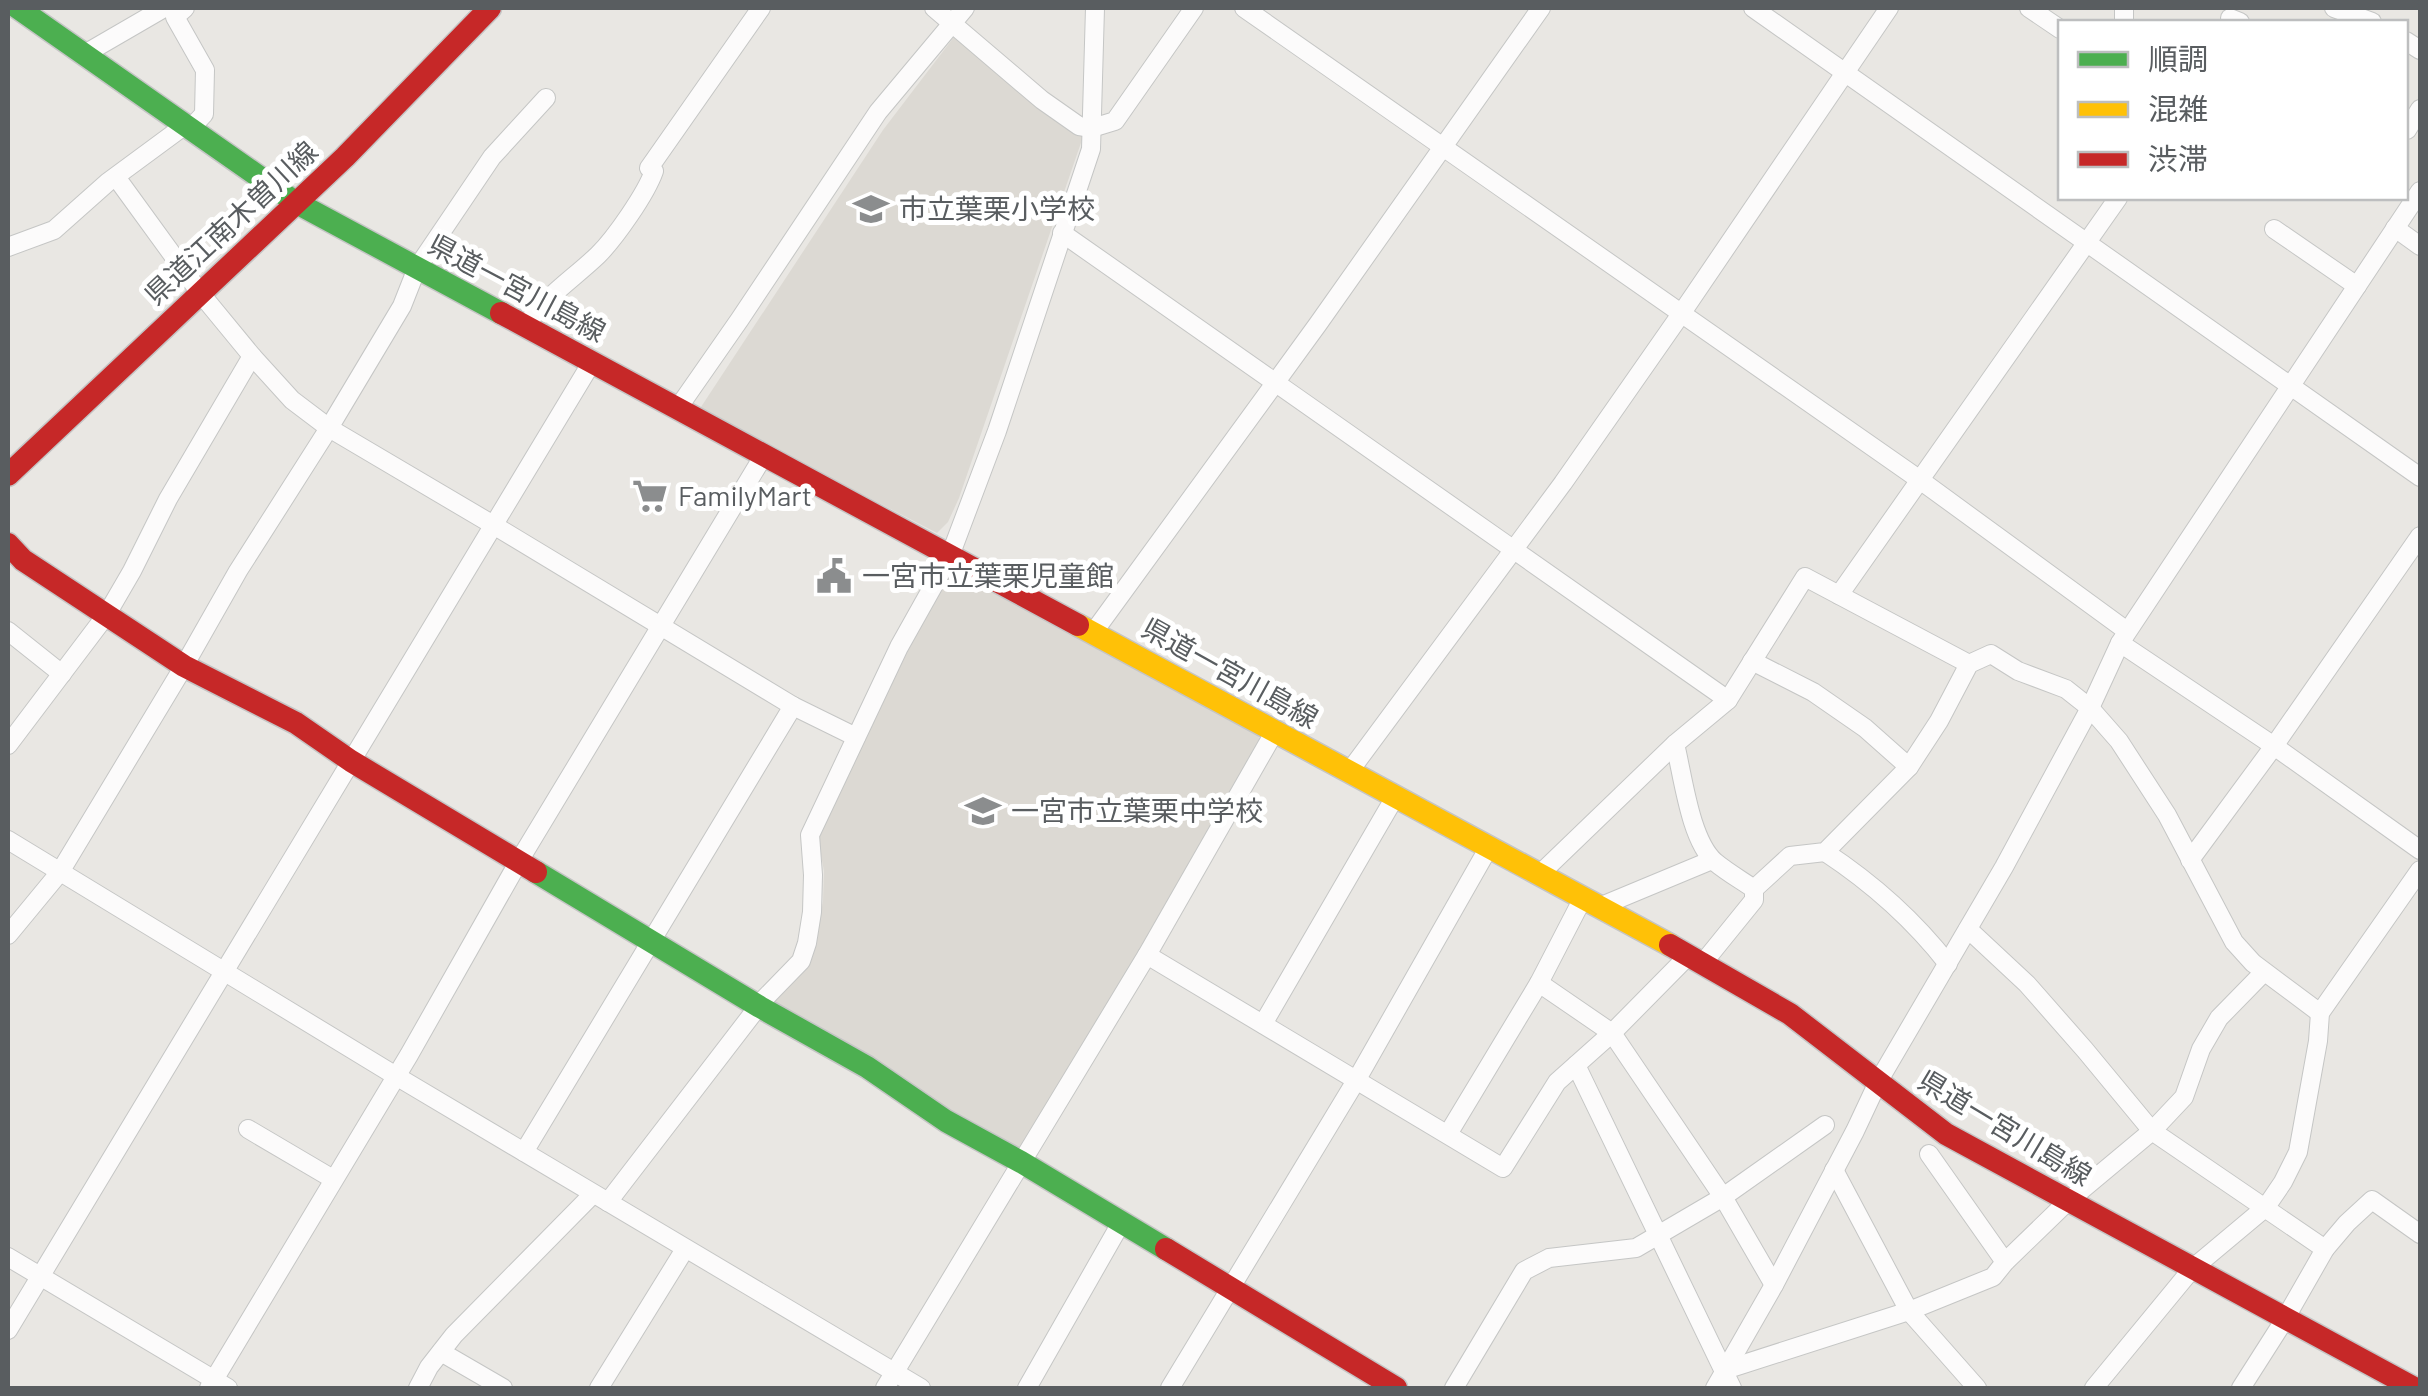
<svg xmlns="http://www.w3.org/2000/svg" width="2428" height="1396" font-family="Barlow,'Noto Sans JP',sans-serif">
<style>
.education{fill:#dcd9d3}
.lines{fill:none;stroke-linecap:round;stroke-linejoin:round}
.street-casing{stroke:#c5c6c5;stroke-width:20}
.fast-casing{stroke:#c5c5c5;stroke-width:25}
.slow-casing{stroke:#c5c5c5;stroke-width:25}
.jam-casing{stroke:#c5c5c5;stroke-width:25}
.street{stroke:#fcfbfb;stroke-width:18}
.fast{stroke:#4caf50;stroke-width:22}
.slow{stroke:#ffc107;stroke-width:22}
.jam{stroke:#c62828;stroke-width:22}
.labels{text-anchor:middle;stroke-width:10;stroke-linejoin:round;paint-order:stroke}
.poi-label{font-size:28px;fill:#595d60;stroke:#fff;text-anchor:start}
.street-label{font-size:28px;fill:#595d60;stroke:#fff}
</style>
<rect width="100%" height="100%" fill="#e9e7e3"/>
<g class="education">
<polygon points="957,33 1084,134 959,498 948,522 937,533 699,410 883,130"/>
<polygon points="959,572 1256,733 1265,747 1019,1151 767,1003 816,934 823,902 824,871 818,839 824,820 943,580"/>
</g>
<g class="lines">
<defs>
<g id="street">
<polyline points="185,8 175,17 205,70 204,114 190,129"/>
<polyline points="934,8 1042,100 1079,126 1092,128 1115,121 1194,8"/>
<polyline points="1244,8 1920,480 2127,631"/>
<polyline points="1753,8 2420,477"/>
<polyline points="2029,8 2060,29"/>
<polyline points="2124,8 2124,22"/>
<polyline points="2334,8 2372,22"/>
<polyline points="2230,18 2240,22"/>
<polyline points="2406,41 2420,50"/>
<polyline points="83,55 164,8"/>
<polyline points="2406,129 2407,130 2420,109"/>
<polyline points="116,177 201,294 252,356 292,400 329,428 495,526 793,706 856,737"/>
<polyline points="2395,228 2420,246"/>
<polyline points="2274,229 2357,286"/>
<polyline points="1062,233 1728,700"/>
<polyline points="8,247 54,230 108,182 184,126"/>
<path d="M526,326c18,-29 47,-47 72,-71 17,-17 48,-61 56,-84l-5,-3 112,-160"/>
<polyline points="678,408 740,319 878,112 965,8"/>
<polyline points="1839,595 2118,198"/>
<polyline points="8,631 62,674"/>
<polyline points="1093,633 1318,324 1541,8"/>
<polyline points="2120,643 2274,746 2420,850"/>
<polyline points="1752,661 1813,692 1865,728 1909,767"/>
<path d="M1675,744c8,32 15,96 40,118 12,10 26,18 39,27"/>
<polyline points="8,745 107,614 132,571 168,499 252,356"/>
<polyline points="1349,772 1563,483 1681,314 1889,8"/>
<polyline points="8,840 396,1076 921,1388"/>
<path d="M1825,852c47,31 88,67 123,112"/>
<polyline points="2190,860 2274,746 2420,536"/>
<polyline points="1540,874 1675,744 1728,700 1805,577 1969,664"/>
<polyline points="1599,907 1712,860"/>
<polyline points="1968,929 2027,984 2085,1050 2152,1131 2325,1249"/>
<polyline points="8,935 60,872 184,666 238,571 329,428 402,306 417,268 492,157 546,98"/>
<polyline points="1147,955 1503,1168 1557,1082 1612,1033 1689,955"/>
<polyline points="1703,963 1754,900 1754,889 1790,856 1825,852 1909,767 1939,721 1969,664 1991,654 2018,671 2066,689 2090,708 2119,741 2167,815 2234,942 2253,963 2320,1013"/>
<polyline points="1539,983 1612,1033 1723,1197 1774,1285"/>
<polyline points="1263,1024 1395,797"/>
<polyline points="1576,1065 1732,1388"/>
<polyline points="248,1129 333,1179"/>
<polyline points="1448,1134 1539,983 1583,898"/>
<polyline points="524,1152 793,706"/>
<polyline points="1929,1154 2005,1262"/>
<polyline points="1834,1170 1909,1311 1977,1388"/>
<polyline points="608,1202 764,999 801,961 807,943 812,912 813,875 810,835 899,647 950,556 997,431 1091,149 1095,8"/>
<polyline points="8,1257 228,1388"/>
<polyline points="8,1330 592,362"/>
<polyline points="441,1352 503,1388"/>
<polyline points="1725,1370 1909,1311 1993,1277 2005,1262 2067,1202 2152,1131 2184,1097 2201,1049 2219,1018 2264,972"/>
<polyline points="209,1388 409,1055 519,861 764,455"/>
<polyline points="418,1388 429,1367 454,1335 593,1194"/>
<polyline points="599,1388 685,1249"/>
<polyline points="885,1388 1147,955 1275,731"/>
<polyline points="1027,1388 1121,1223"/>
<polyline points="1170,1388 1357,1079 1489,847"/>
<polyline points="1454,1388 1524,1271 1549,1258 1636,1248 1723,1197 1825,1125"/>
<polyline points="1715,1388 1774,1285 1855,1131 1878,1082 2004,867 2090,708 2120,643 2420,191"/>
<polyline points="2094,1388 2192,1269 2266,1207 2283,1182 2298,1152 2318,1041 2320,1013 2420,870"/>
<polyline points="2241,1388 2285,1319 2325,1249 2347,1223 2372,1200 2420,1234"/>
</g>
<g id="fast">
<polyline points="18,8 295,202 501,313"/>
<polyline points="536,872 760,1007 867,1067 946,1121 1021,1162 1166,1249"/>
</g>
<polyline id="slow" points="1078,625 1670,945"/>
<g id="jam">
<polyline points="501,313 1078,625"/>
<polyline points="8,475 345,157 490,8"/>
<polyline points="8,544 23,560 184,666 296,723 351,761 536,872"/>
<polyline points="1670,945 1790,1014 1946,1134 2414,1388"/>
<polyline points="1166,1249 1396,1388"/>
</g>
</defs>
<use href="#street" class="street-casing"/>
<use href="#fast" class="fast-casing"/>
<use href="#slow" class="slow-casing"/>
<use href="#jam" class="jam-casing"/>
<use href="#street" class="street"/>
<use href="#fast" class="fast"/>
<use href="#slow" class="slow"/>
<use href="#jam" class="jam"/>
</g>
<defs>
<symbol id="school-bare" viewBox="-9 -9 18 18"><path d="M0-5L7-2L0 1L-7-2ZM-4 1L0 2.5L4 1V4Q0 6-4 4Z" fill="#8b8d8e" stroke="#fff" stroke-width="2.5" paint-order="stroke"/></symbol>
<symbol id="supermarket-bare" viewBox="-9 -9 18 18"><path d="M-6-5.5h2.5l.6 2H6L4.5 2H-2.5L-4.4-4H-6ZM-1.5 3.2a1.3 1.3 0 1 0 .1 0ZM3 3.2a1.3 1.3 0 1 0 .1 0Z" fill="#8b8d8e" stroke="#fff" stroke-width="2.5" paint-order="stroke"/></symbol>
<symbol id="civic-bare" viewBox="-9 -9 18 18"><path d="M-.6-6.5H3V-4.5H.6V-3L4-1V1h2V6H-6V1h2V-1L-.6-3ZM-1.2 2.5V6h2.4V2.5Z" fill="#8b8d8e" stroke="#fff" stroke-width="2.5" paint-order="stroke"/></symbol>
</defs>
<g fill-rule="evenodd">
<use href="#school-bare" x="846" y="184" width="50" height="50"/>
<use href="#supermarket-bare" x="625" y="471" width="50" height="50"/>
<use href="#civic-bare" x="809" y="551" width="50" height="50"/>
<use href="#school-bare" x="958" y="786" width="50" height="50"/>
</g>
<g class="labels">
<g class="poi-label">
<text x="899" y="219">市立葉栗小学校</text>
<text x="678" y="506">FamilyMart</text>
<text x="862" y="586">一宮市立葉栗児童館</text>
<text x="1011" y="821">一宮市立葉栗中学校</text>
</g>
<g class="street-label">
<text transform="translate(231 223) rotate(-43)" y="10">県道江南木曽川線</text>
<text transform="translate(517 288) rotate(28)" y="10">県道一宮川島線</text>
<text transform="translate(1230 673) rotate(29)" y="10">県道一宮川島線</text>
<text transform="translate(2005 1128) rotate(31)" y="10">県道一宮川島線</text>
</g>
</g>
<rect width="2428" height="1396" fill="none" stroke="#595d60" stroke-width="20"/>
<rect x="2058" y="20" width="350" height="180" fill="#ffffff" stroke="#bdbebf" stroke-width="2.5"/>
<rect x="2078" y="52" width="50" height="15" fill="#4caf50" stroke="#bdbebf" stroke-width="2.5"/>
<text x="2148" y="70" font-size="30" fill="#595d60">順調</text>
<rect x="2078" y="102" width="50" height="15" fill="#ffc107" stroke="#bdbebf" stroke-width="2.5"/>
<text x="2148" y="120" font-size="30" fill="#595d60">混雑</text>
<rect x="2078" y="152" width="50" height="15" fill="#c62828" stroke="#bdbebf" stroke-width="2.5"/>
<text x="2148" y="170" font-size="30" fill="#595d60">渋滞</text>
</svg>
